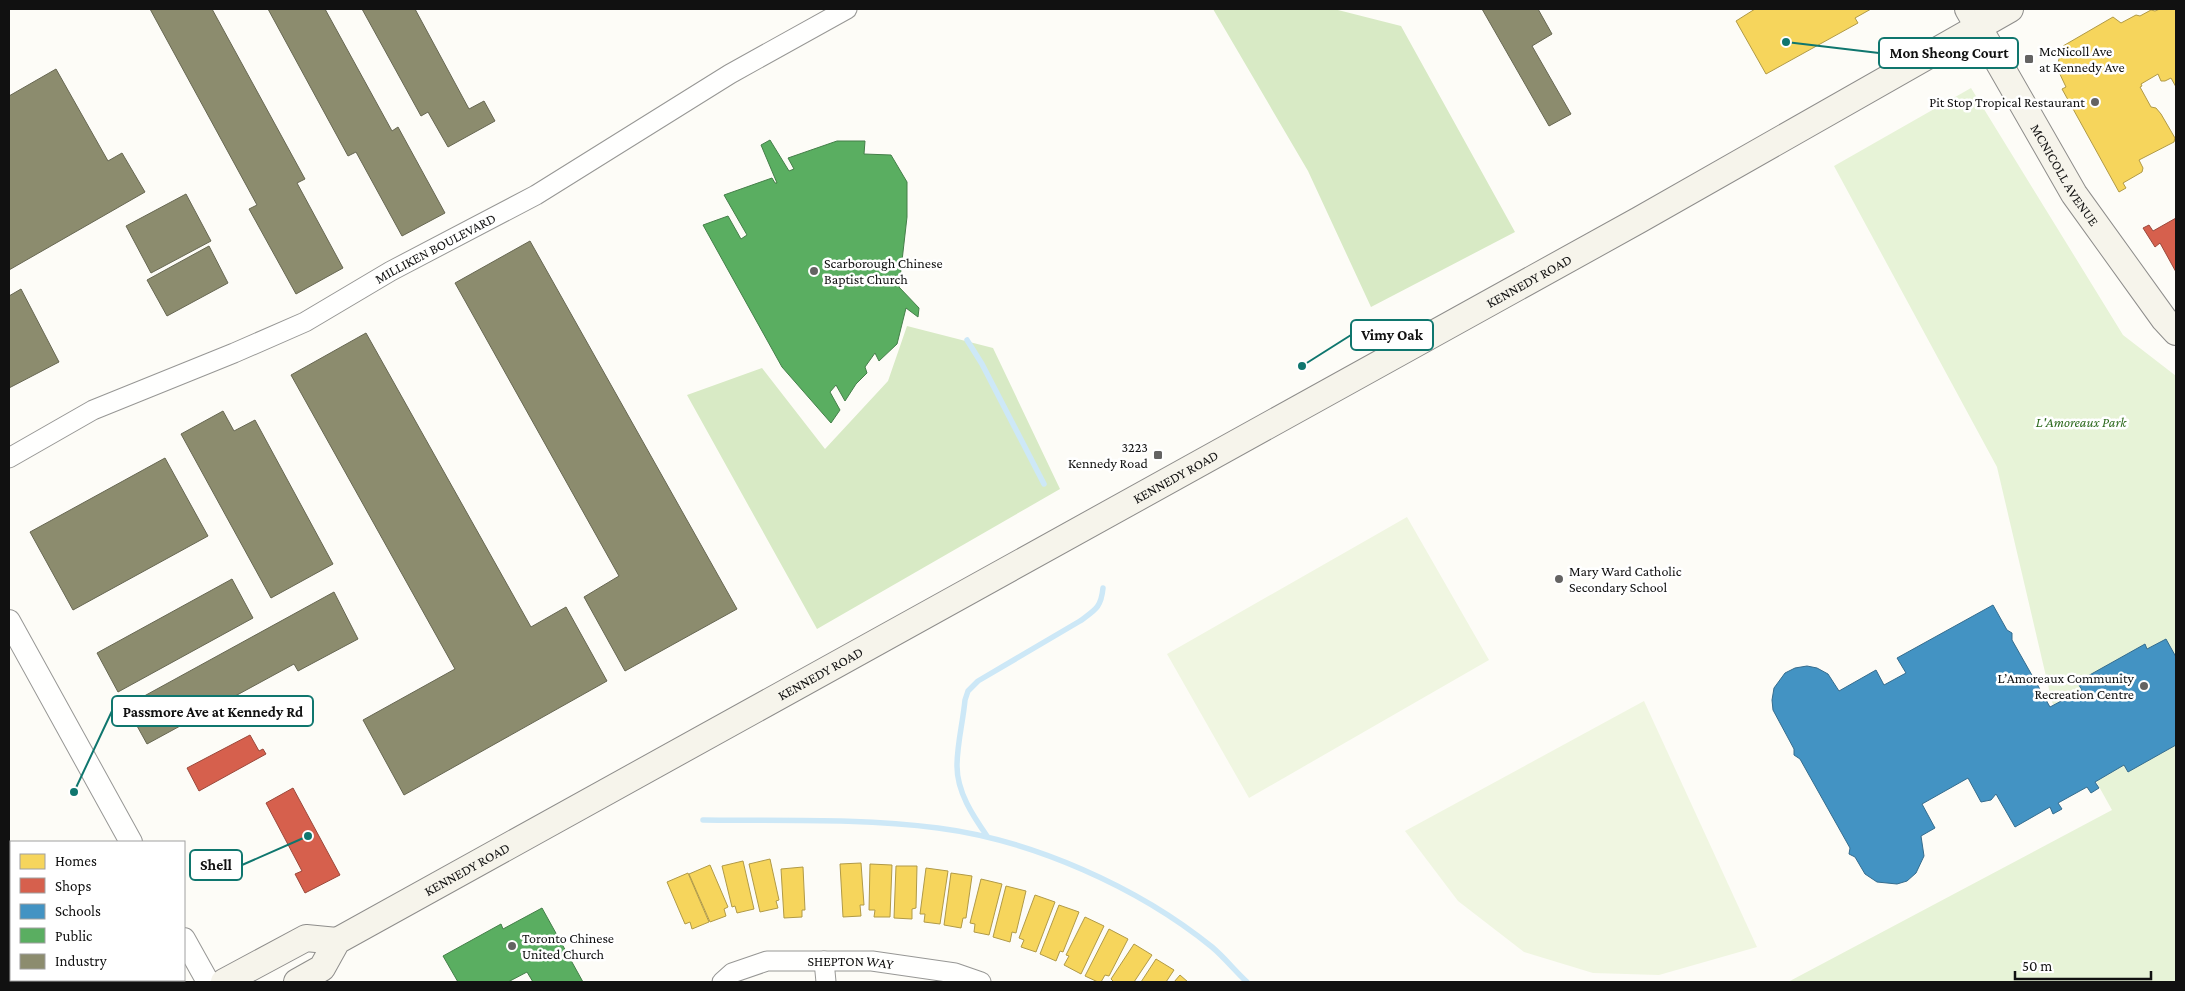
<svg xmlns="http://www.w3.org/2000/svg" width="2185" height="991" font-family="'Crimson Pro',serif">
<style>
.green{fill:#e7f3d7}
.forest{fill:#d8eac5}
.pitch{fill:#f0f6e1}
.homes{fill:#f6d55c;stroke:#b19a46}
.shops{fill:#d6604d;stroke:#9b483b}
.schools{fill:#4393c3;stroke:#346c8e}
.public{fill:#5aae61;stroke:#447f49}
.industry{fill:#8c8c6e;stroke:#676752}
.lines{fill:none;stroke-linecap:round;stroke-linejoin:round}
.stream{stroke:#cde8f7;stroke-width:5.5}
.minor-casing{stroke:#979795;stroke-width:21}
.tertiary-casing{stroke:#979795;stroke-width:24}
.secondary-casing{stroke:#8e8d8b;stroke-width:28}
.minor{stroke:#fffffe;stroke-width:19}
.tertiary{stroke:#fffffe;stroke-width:22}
.secondary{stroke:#f6f4eb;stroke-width:26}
.poi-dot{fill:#646362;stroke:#fff;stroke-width:2}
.labels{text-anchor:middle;stroke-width:5;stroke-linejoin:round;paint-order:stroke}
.poi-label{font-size:14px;fill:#111;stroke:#fff;text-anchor:start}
.street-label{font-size:14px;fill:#111;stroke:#fff}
.park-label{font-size:14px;font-style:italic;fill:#2f6b1f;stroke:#fff}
.leader{fill:none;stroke:#0f766e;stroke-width:2}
.callout-dot{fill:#0f766e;stroke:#fff;stroke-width:2}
.callout{fill:#fff;stroke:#0f766e;stroke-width:2}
.callout-label{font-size:15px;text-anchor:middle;font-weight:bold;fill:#111}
</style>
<rect width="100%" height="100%" fill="#fdfcf7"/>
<polygon class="green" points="1971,88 2123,335 2176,376 2176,982 1788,982 2112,810 2052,702 1997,467 1834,166"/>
<g class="forest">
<polygon points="1213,9 1334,9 1401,26 1515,232 1371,307 1308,171"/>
<polygon points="907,326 993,348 1060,489 817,629 687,395 762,368 825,449 888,381"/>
</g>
<g class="pitch">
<polygon points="1407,517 1489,660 1249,798 1167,654"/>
<polygon points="1644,701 1757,947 1659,975 1593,973 1524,952 1458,901 1405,831"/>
</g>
<g class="homes">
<polygon points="1755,9 1871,9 1855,18 1858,23 1766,74 1736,21"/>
<polygon points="2160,9 2176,9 2176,87 2171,78 2165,81 2161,81 2158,74 2141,84 2142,86 2140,87 2151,107 2156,108 2161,114 2175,138 2174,142 2139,160 2143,168 2142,172 2123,183 2126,188 2119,192 2062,89 2066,87 2057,68 2061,50 2065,48 2063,46 2113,17 2121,23 2136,15 2140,16 2151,10 2155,11"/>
<polygon points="770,859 779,900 776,901 778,908 760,912 749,864"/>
<polygon points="743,861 754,909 737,913 735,906 732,907 722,866"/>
<polygon points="861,863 864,905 860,905 861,916 843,917 840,864"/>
<polygon points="870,864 892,865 890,917 874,917 875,910 869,910"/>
<polygon points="710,865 728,907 724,909 726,916 710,922 689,874"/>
<polygon points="896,866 917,866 916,908 912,909 912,919 894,918"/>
<polygon points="803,867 805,910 802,910 802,917 784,918 781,869"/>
<polygon points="926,868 948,871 940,924 924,922 925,914 920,914"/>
<polygon points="688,873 709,922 692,929 690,922 685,924 667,882"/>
<polygon points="951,873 972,876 966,918 963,918 961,928 944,925"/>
<polygon points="981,879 1002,884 989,935 974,932 975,924 970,923"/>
<polygon points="1006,886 1026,891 1016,933 1012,932 1010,942 993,937"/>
<polygon points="1035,895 1055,902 1036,952 1021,947 1024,940 1019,938"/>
<polygon points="1059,905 1079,912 1063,952 1060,951 1056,961 1040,954"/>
<polygon points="1085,917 1104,926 1081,974 1064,965 1069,956 1066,955"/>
<polygon points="1109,929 1128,939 1109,976 1105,975 1101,982 1098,982 1085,976"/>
<polygon points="1134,944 1152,955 1134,982 1114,982 1111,979"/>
<polygon points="1156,959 1174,970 1166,982 1141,982"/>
<polygon points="1180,975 1188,982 1174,982"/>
</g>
<g class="shops">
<polygon points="2176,218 2176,272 2160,243 2155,247 2143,228 2149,225 2153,231"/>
<polygon points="250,735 259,751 263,749 266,754 199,791 187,768"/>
<polygon points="293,788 340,875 305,893 295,874 302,871 266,803"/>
</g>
<g class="schools">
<polygon points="1993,605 2007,630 2012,633 2012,640 2050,707 2082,690 2077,682 2145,644 2147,649 2166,639 2176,657 2176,745 2128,772 2124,765 2095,782 2099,788 2091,793 2087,787 2058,803 2062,809 2053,814 2050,807 2015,827 1996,794 1991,800 1981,802 1968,778 1922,804 1935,828 1921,836 1924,856 1916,873 1907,881 1897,884 1877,882 1865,874 1855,857 1849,854 1850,848 1800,759 1794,755 1794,749 1773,710 1772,700 1774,688 1785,673 1795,668 1807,666 1817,668 1828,674 1839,691 1876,670 1884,685 1906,673 1897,658"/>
<polygon points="11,956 11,980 122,980 118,982 9,982 9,958"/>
</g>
<g class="public">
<polygon points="770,140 789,171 794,169 788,158 837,141 865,141 864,154 891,155 907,182 907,217 899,287 919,308 918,317 906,308 897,344 879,361 875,353 865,367 867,373 856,384 845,401 836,385 830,392 840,410 831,423 782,367 703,225 728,216 741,239 747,235 724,195 772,178 775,183 777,183 761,145"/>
<polygon points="542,908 583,982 533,982 527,972 508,982 458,982 443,956 501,924 503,929"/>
</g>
<g class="industry">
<polygon points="150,9 212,9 305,179 297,183 343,268 296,294 249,209 257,205"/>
<polygon points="268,9 325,9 392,131 398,127 445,213 402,236 356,152 348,156"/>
<polygon points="362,9 415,9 469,109 484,101 495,121 448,147 428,112 421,116"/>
<polygon points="1482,9 1538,9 1552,34 1532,46 1571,114 1549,126"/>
<polygon points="56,69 108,161 122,153 145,192 9,270 9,96"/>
<polygon points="186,194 211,241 151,273 126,226"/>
<polygon points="530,241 737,609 625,671 584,597 619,576 455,283"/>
<polygon points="209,246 228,283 167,316 147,280"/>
<polygon points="21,289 59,362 9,388 9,296"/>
<polygon points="366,333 531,627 566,607 607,681 404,795 363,720 455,669 291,375"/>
<polygon points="223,411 234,431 255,420 333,564 271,598 181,434"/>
<polygon points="165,458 208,536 73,610 30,532"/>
<polygon points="232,579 253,618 118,692 97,653"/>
<polygon points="334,592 358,639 298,671 294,664 147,744 126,706"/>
</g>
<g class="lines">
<g class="stream">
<polyline points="967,340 982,364 1044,484"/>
<path d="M703,820c78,1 157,-2 235,8 94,12 200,59 274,119 13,11 23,24 35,35"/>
<path d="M987,836c-14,-20 -30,-44 -30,-70 0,-22 6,-44 8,-66l3,-9 10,-10 102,-60c15,-11 21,-13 23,-33"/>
</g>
<defs>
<g id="minor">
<path id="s1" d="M9,458l84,-48 141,-57 71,-31 86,-51 145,-76 194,-121 117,-65"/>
<polyline points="824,961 826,982"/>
<path id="s2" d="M722,982l10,-9 35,-12h105l83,12 26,9"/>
</g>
<g id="tertiary">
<polyline points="9,621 131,842"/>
<polyline points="184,939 208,982"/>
</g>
<g id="secondary">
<path id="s3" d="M1968,9l106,185 90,125 12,13"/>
<polyline points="224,982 306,938 337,941"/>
<path id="s4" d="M297,982l25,-14 15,-27 1302,-721 371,-211"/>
</g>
</defs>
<use href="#minor" class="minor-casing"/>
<use href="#tertiary" class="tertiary-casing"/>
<use href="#secondary" class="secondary-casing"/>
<use href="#minor" class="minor"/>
<use href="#tertiary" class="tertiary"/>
<use href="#secondary" class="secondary"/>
</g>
<g class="poi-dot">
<rect x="2024" y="54" width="10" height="10" rx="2.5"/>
<circle cx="2095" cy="102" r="5"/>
<circle cx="814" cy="271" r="5"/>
<rect x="1153" y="450" width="10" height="10" rx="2.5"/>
<circle cx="1559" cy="579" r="5"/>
<circle cx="2144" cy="686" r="5"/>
<circle cx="512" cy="946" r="5"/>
</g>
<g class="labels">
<g class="poi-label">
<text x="2039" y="56">McNicoll Ave<tspan x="2039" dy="16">at Kennedy Ave</tspan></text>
<text x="2085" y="107" text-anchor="end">Pit Stop Tropical Restaurant</text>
<text x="824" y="268">Scarborough Chinese<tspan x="824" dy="16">Baptist Church</tspan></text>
<text x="1148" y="452" text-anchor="end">3223<tspan x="1148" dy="16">Kennedy Road</tspan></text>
<text x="1569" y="576">Mary Ward Catholic<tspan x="1569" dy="16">Secondary School</tspan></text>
<text x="2134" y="683" text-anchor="end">L’Amoreaux Community<tspan x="2134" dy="16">Recreation Centre</tspan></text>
<text x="522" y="943">Toronto Chinese<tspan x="522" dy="16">United Church</tspan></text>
</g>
<g class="street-label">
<text dy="5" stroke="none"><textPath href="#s3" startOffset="192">MCNICOLL AVENUE</textPath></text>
<text dy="5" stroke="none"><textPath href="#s1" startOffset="476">MILLIKEN BOULEVARD</textPath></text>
<text dy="5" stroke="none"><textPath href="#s4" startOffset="1422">KENNEDY ROAD</textPath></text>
<text dy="5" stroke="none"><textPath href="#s4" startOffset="1018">KENNEDY ROAD</textPath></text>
<text dy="5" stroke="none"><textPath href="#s4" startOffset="612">KENNEDY ROAD</textPath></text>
<text dy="5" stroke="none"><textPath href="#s4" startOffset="208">KENNEDY ROAD</textPath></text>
<text dy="5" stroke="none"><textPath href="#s2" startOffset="134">SHEPTON WAY</textPath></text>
</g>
<g class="park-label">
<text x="2081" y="427">L'Amoreaux Park</text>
</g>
</g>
<path class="leader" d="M1786 42L1879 53M1302 366L1351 335M74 792L112 711M308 836L242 865"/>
<g class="callout-dot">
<circle cx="1786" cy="42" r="5"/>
<circle cx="1302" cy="366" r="5"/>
<circle cx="74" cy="792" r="5"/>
<circle cx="308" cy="836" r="5"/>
</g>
<g class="callout">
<rect x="1879" y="38" width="139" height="30" rx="5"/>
<rect x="1351" y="320" width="82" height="30" rx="5"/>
<rect x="112" y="696" width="201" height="30" rx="5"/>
<rect x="190" y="850" width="52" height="30" rx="5"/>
</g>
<g class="callout-label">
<text x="1949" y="58">Mon Sheong Court</text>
<text x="1392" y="340">Vimy Oak</text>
<text x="213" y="717">Passmore Ave at Kennedy Rd</text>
<text x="216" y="870">Shell</text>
</g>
<rect width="2185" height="991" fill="none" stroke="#111111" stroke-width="20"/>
<rect x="10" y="841" width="175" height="140" fill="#ffffff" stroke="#a0a0a0"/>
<rect x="20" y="854" width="25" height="15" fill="#f6d55c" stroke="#a0a0a0"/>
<text x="55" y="866" font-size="15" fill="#111111">Homes</text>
<rect x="20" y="878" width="25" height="15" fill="#d6604d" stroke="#a0a0a0"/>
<text x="55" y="891" font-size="15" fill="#111111">Shops</text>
<rect x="20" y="904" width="25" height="15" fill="#4393c3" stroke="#a0a0a0"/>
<text x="55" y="916" font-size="15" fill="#111111">Schools</text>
<rect x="20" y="928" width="25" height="15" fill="#5aae61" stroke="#a0a0a0"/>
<text x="55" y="941" font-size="15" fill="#111111">Public</text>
<rect x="20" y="954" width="25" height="15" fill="#8c8c6e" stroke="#a0a0a0"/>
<text x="55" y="966" font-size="15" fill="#111111">Industry</text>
<path d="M2015 971v8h136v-8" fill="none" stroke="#111111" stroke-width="2.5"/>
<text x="2022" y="971" font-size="15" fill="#111111" stroke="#ffffff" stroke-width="4" paint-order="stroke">50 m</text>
</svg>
